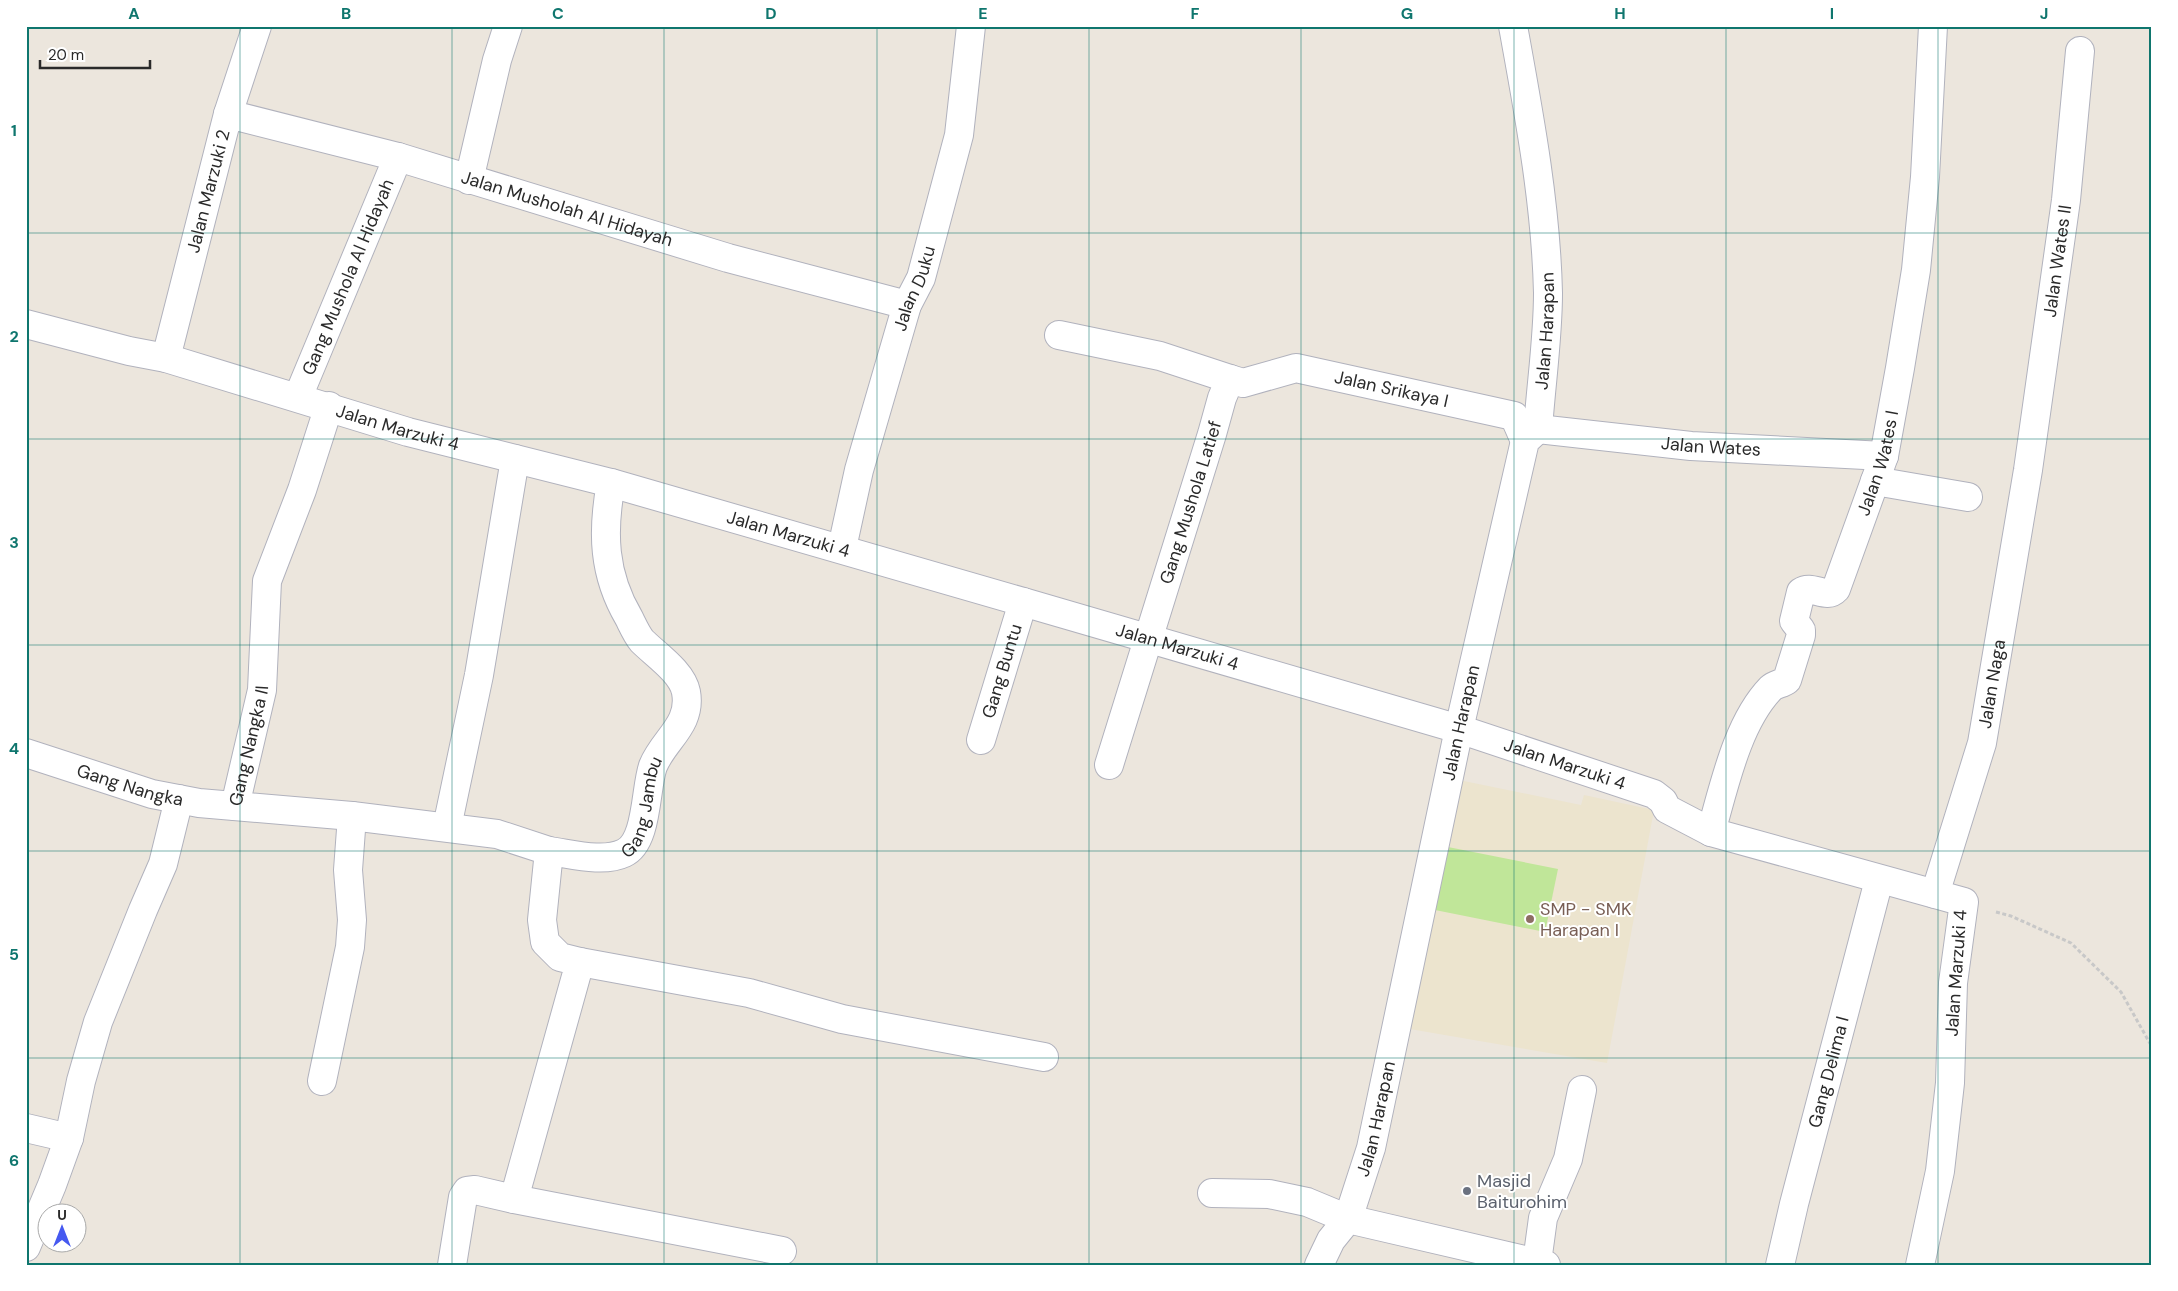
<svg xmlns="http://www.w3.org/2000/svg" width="2178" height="1291" font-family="'DM Sans',sans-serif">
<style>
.education{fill:#ece4ce}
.pitch{fill:#c0e699}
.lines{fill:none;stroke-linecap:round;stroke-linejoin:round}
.minor-casing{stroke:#b1b2bd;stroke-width:30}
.path{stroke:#c8c8c8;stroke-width:3;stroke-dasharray:4 2.5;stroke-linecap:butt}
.minor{stroke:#fff;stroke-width:28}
.grid{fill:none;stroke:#0f766e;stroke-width:1;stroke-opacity:0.55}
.education-dot{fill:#8d6e63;stroke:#fff;stroke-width:2}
.worship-dot{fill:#6b7280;stroke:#fff;stroke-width:2}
.labels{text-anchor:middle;stroke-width:4;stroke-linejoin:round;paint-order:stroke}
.street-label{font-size:18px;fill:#2a2a2a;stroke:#fff}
.education-label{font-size:18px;fill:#785e54;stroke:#fff;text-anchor:start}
.worship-label{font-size:18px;fill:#5b616d;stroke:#fff;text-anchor:start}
.neatline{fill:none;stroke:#0f766e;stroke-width:2}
.grid-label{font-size:16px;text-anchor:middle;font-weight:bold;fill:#0f766e}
</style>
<rect width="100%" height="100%" fill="#ece6dd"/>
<polygon class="education" points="1454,779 1581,805 1584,795 1654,810 1607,1063 1404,1028"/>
<polygon class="pitch" points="1443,846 1558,869 1545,932 1430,909"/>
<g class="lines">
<defs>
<g id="minor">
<path id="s1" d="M228,114l170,43 330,101 179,47"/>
<polyline points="469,180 497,60 508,26"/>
<path id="s2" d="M26,324l103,27 37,7 242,74 203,51 412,119 436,127 195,65 9,7 4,8 44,23 253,70 -11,81 -3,100 -10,88 -20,94"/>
<polyline points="1059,335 1160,356 1230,379"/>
<path id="s3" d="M166,358l62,-244 29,-88"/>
<path id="s4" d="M298,397l100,-240"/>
<path id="s5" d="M1538,429l153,17 193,10"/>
<polyline points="1875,481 1968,497"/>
<path id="s6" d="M842,548l17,-78 48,-165 14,-27 38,-143 12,-109"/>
<path id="s7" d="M981,740l42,-138"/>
<path id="s8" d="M26,753l126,41 47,9 153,13 145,18 52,17"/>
<path id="s9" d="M1109,765l103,-331 10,-36 8,-19 13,4 53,-15 218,48 11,25"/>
<path id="s10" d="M235,806l27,-116 5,-109 35,-91 27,-84"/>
<polyline points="447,827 479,675 515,459"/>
<path id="s11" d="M1711,832c13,-45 26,-109 60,-144 4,-4 11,-4 16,-8l14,-45v-5l-7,-9 7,-29c11,-8 25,8 35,-3l48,-133 16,-88 16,-98 9,-93 8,-151"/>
<path id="s12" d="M1935,894l47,-151 46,-273 38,-270 14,-149"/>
<polyline points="580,962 749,993 842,1019 1044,1057"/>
<polyline points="322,1081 350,947 352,920 348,870 352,816"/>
<polyline points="26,1128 69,1138"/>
<polyline points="1212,1193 1269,1194 1307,1202 1348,1219 1546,1265"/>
<polyline points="514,1199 782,1251"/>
<polyline points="26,1247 52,1185 69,1138 81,1081 98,1022 143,910 163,864 179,799"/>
<polyline points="1537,1262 1543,1218 1568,1159 1582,1090"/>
<path id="s13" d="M452,1265l11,-68 4,-6 8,-1 39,9 66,-237 -20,-5 -15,-15 -3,-22 7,-69c23,3 54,12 75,2 24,-11 21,-65 29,-87 11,-27 39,-41 33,-74 -4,-20 -30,-37 -44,-51 -5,-6 -9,-15 -13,-23 -26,-44 -27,-86 -18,-135"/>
<path id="s14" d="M1319,1265l12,-25 17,-21 23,-71 88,-419 66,-288 13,-12c3,-45 10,-91 10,-136 -2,-89 -19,-179 -35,-267"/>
<path id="s15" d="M1780,1265l14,-61 85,-324"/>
</g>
</defs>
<use href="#minor" class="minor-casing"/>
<polyline class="path" points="1996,912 2011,916 2071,943 2121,992 2152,1047"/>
<use href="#minor" class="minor"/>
</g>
<path class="grid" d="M240,26v1239M452,26v1239M664,26v1239M877,26v1239M1089,26v1239M1301,26v1239M1514,26v1239M1726,26v1239M1938,26v1239M26,233h2126M26,439h2126M26,645h2126M26,851h2126M26,1058h2126"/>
<circle class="education-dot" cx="1530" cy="919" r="5"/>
<circle class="worship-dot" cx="1467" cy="1191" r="5"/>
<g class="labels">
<g class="street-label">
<text dy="6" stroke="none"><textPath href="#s3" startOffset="172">Jalan Marzuki 2</textPath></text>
<text dy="6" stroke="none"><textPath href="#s1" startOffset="352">Jalan Musholah Al Hidayah</textPath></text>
<text dy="6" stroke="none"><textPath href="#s12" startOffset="646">Jalan Wates II</textPath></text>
<text dy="6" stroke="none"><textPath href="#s4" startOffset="130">Gang Mushola Al Hidayah</textPath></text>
<text dy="6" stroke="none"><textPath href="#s6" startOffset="270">Jalan Duku</textPath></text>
<text dy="6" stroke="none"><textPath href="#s14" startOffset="969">Jalan Harapan</textPath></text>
<text dy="6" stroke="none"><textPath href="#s9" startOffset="571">Jalan Srikaya I</textPath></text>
<text dy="6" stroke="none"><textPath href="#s2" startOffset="386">Jalan Marzuki 4</textPath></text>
<text dy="6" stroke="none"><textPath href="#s5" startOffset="174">Jalan Wates</textPath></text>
<text dy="6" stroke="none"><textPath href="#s11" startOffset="439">Jalan Wates I</textPath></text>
<text dy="6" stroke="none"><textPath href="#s9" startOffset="275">Gang Mushola Latief</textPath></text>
<text dy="6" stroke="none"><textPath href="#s2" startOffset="791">Jalan Marzuki 4</textPath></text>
<text dy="6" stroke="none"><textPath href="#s2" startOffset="1196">Jalan Marzuki 4</textPath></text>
<text dy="6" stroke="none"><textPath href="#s7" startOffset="72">Gang Buntu</textPath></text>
<text dy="6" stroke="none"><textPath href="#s12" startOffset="218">Jalan Naga</textPath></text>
<text dy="6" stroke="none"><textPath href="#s14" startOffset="564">Jalan Harapan</textPath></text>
<text dy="6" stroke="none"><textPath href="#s10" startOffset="62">Gang Nangka II</textPath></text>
<text dy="6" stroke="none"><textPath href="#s2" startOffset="1601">Jalan Marzuki 4</textPath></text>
<text dy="6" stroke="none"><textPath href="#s8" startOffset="109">Gang Nangka</textPath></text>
<text dy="6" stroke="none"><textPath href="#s13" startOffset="631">Gang Jambu</textPath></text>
<text transform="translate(1956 973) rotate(-86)" y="6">Jalan Marzuki 4</text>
<text dy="6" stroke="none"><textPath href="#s15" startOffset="199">Gang Delima I</textPath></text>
<text dy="6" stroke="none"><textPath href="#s14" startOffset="159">Jalan Harapan</textPath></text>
</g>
<g class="education-label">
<text x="1540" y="915">SMP - SMK<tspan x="1540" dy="21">Harapan I</tspan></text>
</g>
<g class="worship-label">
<text x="1477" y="1187">Masjid<tspan x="1477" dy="21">Baiturohim</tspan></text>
</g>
</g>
<rect width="2178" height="1291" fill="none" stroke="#ffffff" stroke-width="55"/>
<g transform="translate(62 1228)"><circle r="24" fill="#ffffff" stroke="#aaaaaa"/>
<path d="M0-4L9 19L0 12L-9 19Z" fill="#4659f0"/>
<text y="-8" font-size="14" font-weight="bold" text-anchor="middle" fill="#2a2a2a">U</text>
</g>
<path d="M40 60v8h110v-8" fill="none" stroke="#2a2a2a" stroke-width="2.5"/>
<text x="48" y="60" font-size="15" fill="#2a2a2a" stroke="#ffffff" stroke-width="4" paint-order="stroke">20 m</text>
<rect x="28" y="28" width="2122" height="1236" class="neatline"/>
<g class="grid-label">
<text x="134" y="19">A</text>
<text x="346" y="19">B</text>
<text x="558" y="19">C</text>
<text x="771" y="19">D</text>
<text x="983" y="19">E</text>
<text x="1195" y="19">F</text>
<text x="1407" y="19">G</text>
<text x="1620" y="19">H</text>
<text x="1832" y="19">I</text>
<text x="2044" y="19">J</text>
<text x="14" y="136">1</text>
<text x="14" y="342">2</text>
<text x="14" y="548">3</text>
<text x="14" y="754">4</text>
<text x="14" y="960">5</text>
<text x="14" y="1166">6</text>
</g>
</svg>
